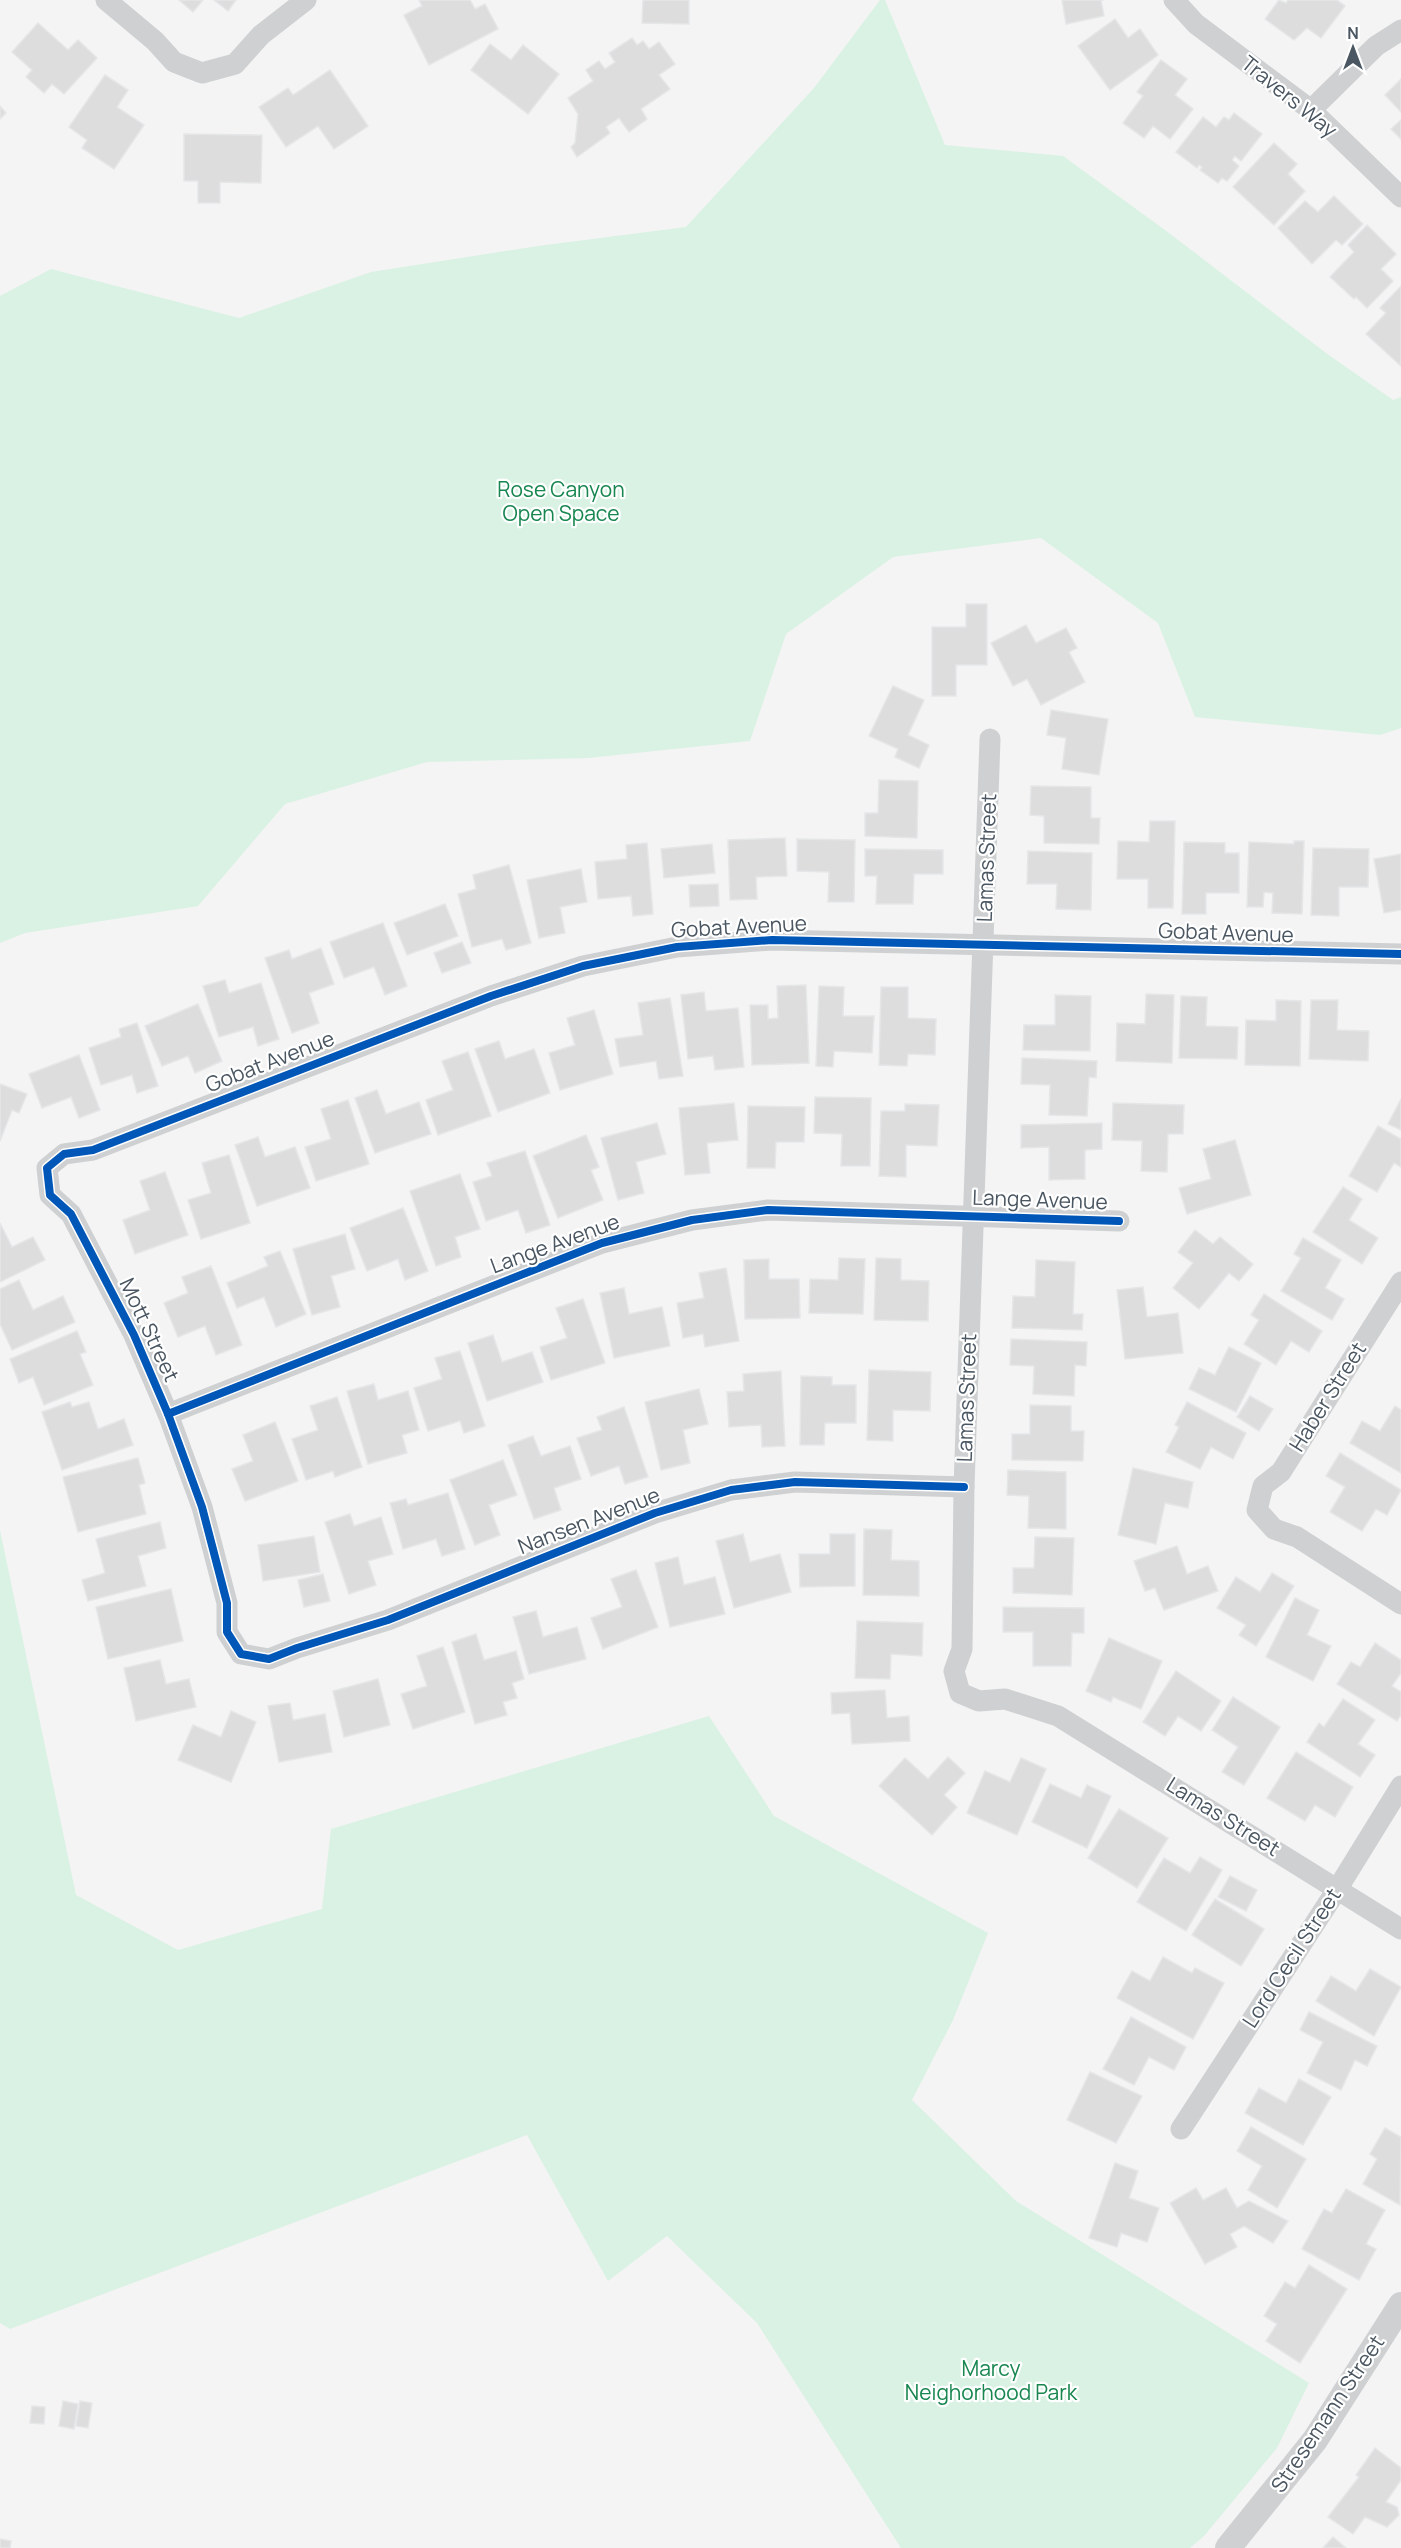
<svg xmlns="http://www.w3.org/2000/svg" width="1401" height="2548" font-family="Manrope,sans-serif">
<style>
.green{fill:#d9f2e3}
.building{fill:#ddddde;stroke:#e5e6e7;stroke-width:1.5}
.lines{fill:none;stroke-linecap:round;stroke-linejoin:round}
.minor{stroke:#ced0d2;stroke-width:21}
.tertiary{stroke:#ced0d2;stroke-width:26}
.cycleway-casing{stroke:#fff;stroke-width:11}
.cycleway{stroke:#0057b8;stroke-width:8}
.labels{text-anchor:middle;stroke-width:4.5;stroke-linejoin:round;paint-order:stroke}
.street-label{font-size:21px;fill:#4a5661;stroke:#fff}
.park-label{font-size:21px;fill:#17864f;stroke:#fff}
</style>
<rect width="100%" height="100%" fill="#f4f4f4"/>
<g class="green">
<polygon points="880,0 885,0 945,145 1063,156 1165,230 1326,353 1393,400 1401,397 1401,728 1380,735 1195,717 1158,623 1041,538 893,557 786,634 750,741 588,758 427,762 285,804 198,906 25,933 0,943 0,296 51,269 239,318 371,272 538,246 686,227 814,88"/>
<polygon points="0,1530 76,1895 178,1950 322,1909 331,1829 709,1716 774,1816 988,1933 953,2020 912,2100 1016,2201 1309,2383 1277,2448 1204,2536 1190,2548 901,2548 757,2323 667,2236 608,2281 527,2135 10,2329 0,2323"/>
</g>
<g class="building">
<polygon points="179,0 203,0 193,12"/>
<polygon points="214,0 236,0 228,11"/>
<polygon points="419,0 470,0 475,9 485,4 498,29 429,65 404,15 422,6"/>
<polygon points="643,0 689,0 689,24 642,23"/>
<polygon points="1062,0 1104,0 1101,0 1104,16 1066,24"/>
<polygon points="1279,0 1286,3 1288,0 1337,0 1345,6 1321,38 1307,28 1294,40 1265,19"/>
<polygon points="1115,19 1128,38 1140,29 1158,55 1110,90 1078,46"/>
<polygon points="38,23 68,50 78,40 97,58 64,94 52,84 44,93 26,77 32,70 12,52"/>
<polygon points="632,38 637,45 643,41 649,49 659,42 675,64 659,75 670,89 641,109 647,119 629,132 619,118 606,127 610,133 577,157 571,147 575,143 578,114 568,98 593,81 586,70 599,61 605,69 615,62 609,53"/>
<polygon points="490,44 511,60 523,45 559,74 528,114 471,70"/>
<polygon points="1161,60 1187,79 1175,95 1193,109 1170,139 1153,126 1144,138 1123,123 1143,96 1137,92"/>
<polygon points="330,70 368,126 334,149 318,126 286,147 259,107 288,88 293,95"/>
<polygon points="105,75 128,90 117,107 144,125 114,169 82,148 87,140 69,127"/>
<polygon points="1401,79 1401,112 1385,95"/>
<polygon points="0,106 6,113 0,119"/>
<polygon points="1234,113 1262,134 1241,161 1235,156 1232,160 1239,166 1227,181 1222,178 1218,183 1200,170 1202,167 1199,165 1197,168 1176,152 1203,117 1216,127 1224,117 1229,120"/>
<polygon points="1401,120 1401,139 1391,129"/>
<polygon points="184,134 262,135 261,183 220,182 220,203 198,203 198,181 184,181"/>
<polygon points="1274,143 1297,164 1288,174 1305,191 1274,225 1233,187"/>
<polygon points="1334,196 1363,224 1342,245 1336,240 1312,264 1278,228 1305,201 1318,212"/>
<polygon points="1367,225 1396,254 1381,269 1393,281 1367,308 1356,297 1354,299 1330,277 1354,252 1348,245"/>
<polygon points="1401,286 1401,366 1366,334 1386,313 1380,308"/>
<polygon points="966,604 987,604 987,665 956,665 956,696 932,696 932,627 966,627"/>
<polygon points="1026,625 1036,643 1066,628 1077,648 1069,652 1085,682 1041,705 1027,679 1013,686 991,643"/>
<polygon points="893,686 924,700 908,735 929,745 919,768 895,757 898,749 869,736"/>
<polygon points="1051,710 1108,719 1099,775 1062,769 1066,738 1047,735"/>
<polygon points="879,780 918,781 917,838 865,836 865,813 878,813"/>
<polygon points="1031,786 1091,787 1091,818 1100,818 1099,844 1044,843 1044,816 1030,815"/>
<polygon points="1150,821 1175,821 1173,908 1148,908 1148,879 1117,879 1118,841 1149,842"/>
<polygon points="785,838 787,876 756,877 757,899 730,900 728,840"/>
<polygon points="797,839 855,840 854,902 828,902 829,872 797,871"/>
<polygon points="1294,841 1304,841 1302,914 1272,913 1273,893 1264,892 1263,907 1247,907 1249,842 1294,844"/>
<polygon points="1184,842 1225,843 1225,853 1239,853 1239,893 1206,893 1206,914 1182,914"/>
<polygon points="647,843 653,914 633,916 631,896 598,899 595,862 627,859 626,845"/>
<polygon points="712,844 715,873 664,878 661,849"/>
<polygon points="1313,848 1369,849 1368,887 1339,887 1339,916 1311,915"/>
<polygon points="865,849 943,850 943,874 914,874 913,904 876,904 877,876 865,876"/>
<polygon points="1028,851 1092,853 1091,910 1056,909 1057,884 1027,884"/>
<polygon points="1401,854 1401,910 1384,913 1374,859"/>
<polygon points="509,865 531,943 506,950 502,939 472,947 458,894 476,889 473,875"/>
<polygon points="581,869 587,902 560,907 565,933 539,938 527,880"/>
<polygon points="718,884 719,906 690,907 689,885"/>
<polygon points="445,904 458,936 407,955 394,923"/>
<polygon points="383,923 407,986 385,995 374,967 344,978 330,942"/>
<polygon points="462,942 471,963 442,973 434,953"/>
<polygon points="321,948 334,984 309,993 319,1023 292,1033 265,958 289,950 292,959"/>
<polygon points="225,980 229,993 261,983 279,1039 258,1046 253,1027 219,1037 203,986"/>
<polygon points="806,985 809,1063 752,1065 750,1005 768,1005 768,1019 778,1018 777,986"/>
<polygon points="819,986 844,987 843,1016 874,1016 872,1053 834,1051 833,1067 816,1066"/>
<polygon points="881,987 908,987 908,1018 936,1019 935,1055 908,1054 907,1066 879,1065"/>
<polygon points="704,992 706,1011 738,1008 744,1067 715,1070 713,1056 688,1059 681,995"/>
<polygon points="1146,994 1174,995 1172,1063 1116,1061 1117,1023 1145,1024"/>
<polygon points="1055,995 1091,996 1090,1051 1023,1050 1024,1025 1055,1025"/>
<polygon points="1181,996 1207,997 1206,1026 1238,1027 1237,1059 1179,1058"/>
<polygon points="670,998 683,1076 659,1079 656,1061 620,1067 615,1039 643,1035 638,1003"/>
<polygon points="1276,1000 1301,1001 1300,1066 1245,1065 1246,1020 1276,1021"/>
<polygon points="1311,1000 1338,1000 1337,1030 1369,1031 1368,1061 1309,1059"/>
<polygon points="198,1004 222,1061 195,1073 188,1056 162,1066 145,1026"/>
<polygon points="594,1010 613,1074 560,1090 549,1053 575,1045 567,1018"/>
<polygon points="137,1023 158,1086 137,1093 132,1075 101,1085 89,1048 121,1037 119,1029"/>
<polygon points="499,1041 505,1059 534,1049 550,1093 498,1112 475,1049"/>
<polygon points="468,1052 491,1116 438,1135 426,1100 453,1090 442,1061"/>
<polygon points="79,1055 100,1110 79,1118 71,1097 42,1108 29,1074"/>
<polygon points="1022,1058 1097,1061 1096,1078 1089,1077 1087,1116 1049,1115 1050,1085 1021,1084"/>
<polygon points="0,1084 27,1094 19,1113 12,1110 0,1141"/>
<polygon points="377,1090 386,1114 419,1102 431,1134 375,1153 355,1098"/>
<polygon points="815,1097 871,1098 870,1166 841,1166 842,1134 814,1133"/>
<polygon points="1401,1099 1401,1130 1388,1124"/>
<polygon points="348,1100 369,1164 316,1181 305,1147 331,1139 321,1109"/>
<polygon points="734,1103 738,1140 707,1143 710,1173 685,1175 679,1108"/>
<polygon points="1113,1103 1184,1105 1183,1134 1168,1134 1167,1172 1141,1171 1142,1141 1112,1140"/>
<polygon points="905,1104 939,1105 937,1146 906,1145 906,1177 879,1176 881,1111 905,1111"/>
<polygon points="748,1106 805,1107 804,1142 776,1142 775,1168 747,1168"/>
<polygon points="657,1123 666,1154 636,1162 644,1193 618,1200 601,1138"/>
<polygon points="1102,1123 1102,1149 1085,1150 1085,1179 1049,1180 1049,1147 1021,1148 1021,1125"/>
<polygon points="1378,1126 1401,1139 1401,1167 1394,1163 1377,1192 1349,1176"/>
<polygon points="586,1135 599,1167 591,1170 603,1200 558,1218 533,1156"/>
<polygon points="258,1137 265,1157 295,1147 310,1188 257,1206 235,1145"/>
<polygon points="1235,1140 1251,1195 1187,1214 1179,1188 1211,1179 1203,1149"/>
<polygon points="525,1151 550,1225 526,1233 518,1210 486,1221 473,1182 492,1176 487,1163"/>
<polygon points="229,1155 250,1223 201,1239 188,1200 211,1193 202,1163"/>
<polygon points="165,1172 188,1235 135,1254 123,1220 150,1210 140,1181"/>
<polygon points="460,1174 480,1229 455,1237 461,1257 436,1266 410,1191"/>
<polygon points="1343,1187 1362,1199 1349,1220 1378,1238 1362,1264 1313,1232"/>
<polygon points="403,1208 428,1271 405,1280 398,1259 367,1271 350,1228"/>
<polygon points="0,1223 12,1247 33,1237 45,1260 0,1282"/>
<polygon points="1195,1230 1213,1244 1220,1237 1253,1264 1239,1281 1229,1273 1199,1309 1173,1288 1193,1263 1178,1252"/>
<polygon points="345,1234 355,1269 331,1276 340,1307 312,1315 293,1249"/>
<polygon points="1303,1238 1341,1260 1325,1288 1344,1299 1332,1320 1281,1291 1301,1258 1294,1254"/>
<polygon points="280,1251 306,1314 276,1327 264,1297 237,1308 227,1283 268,1266 264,1257"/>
<polygon points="839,1258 865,1259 863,1314 809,1313 810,1279 838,1280"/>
<polygon points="876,1258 901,1259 901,1280 929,1281 928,1321 874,1320"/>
<polygon points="769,1259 769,1279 799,1279 800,1318 745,1319 744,1260"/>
<polygon points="1036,1260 1075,1262 1073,1314 1083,1314 1082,1330 1012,1328 1013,1296 1035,1297"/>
<polygon points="211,1266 242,1345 216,1355 205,1326 178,1337 164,1303 188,1293 182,1277"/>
<polygon points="726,1268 739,1341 705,1347 703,1334 683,1338 677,1303 704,1298 699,1273"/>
<polygon points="19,1280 33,1310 63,1296 75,1322 12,1350 0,1324 0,1289"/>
<polygon points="1143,1287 1147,1317 1178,1313 1183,1353 1125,1359 1117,1290"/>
<polygon points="624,1288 629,1314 662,1307 670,1346 614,1358 600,1293"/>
<polygon points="1264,1294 1322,1331 1309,1352 1291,1341 1276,1365 1244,1344 1259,1320 1251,1315"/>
<polygon points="583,1299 605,1363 551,1380 540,1347 567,1338 556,1308"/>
<polygon points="77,1331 86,1352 80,1354 93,1385 44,1405 33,1377 19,1383 10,1359"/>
<polygon points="493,1335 502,1362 532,1352 543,1382 487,1401 468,1343"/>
<polygon points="1011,1339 1087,1342 1086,1366 1075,1365 1074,1396 1033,1394 1034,1366 1010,1365"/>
<polygon points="1229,1347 1261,1363 1236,1412 1189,1389 1199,1368 1215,1375"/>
<polygon points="460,1351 485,1426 464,1433 460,1421 428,1431 414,1388 442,1379 435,1358"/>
<polygon points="869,1370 931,1372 930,1411 893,1410 893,1441 867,1440"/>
<polygon points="781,1371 785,1446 762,1447 761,1425 729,1427 727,1392 744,1391 743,1374"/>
<polygon points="801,1376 832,1377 832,1385 856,1385 856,1423 825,1423 824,1445 800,1445"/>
<polygon points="374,1384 378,1400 408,1391 419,1430 402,1435 407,1453 368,1464 347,1391"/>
<polygon points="699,1389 708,1424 683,1430 690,1463 661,1470 645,1402"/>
<polygon points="1250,1396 1273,1409 1259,1431 1237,1417"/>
<polygon points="337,1397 362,1467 335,1477 333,1471 306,1480 292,1439 318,1430 310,1406"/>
<polygon points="70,1402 72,1407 89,1402 98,1429 124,1419 133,1445 62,1470 42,1412"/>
<polygon points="1187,1402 1246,1433 1233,1459 1211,1447 1200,1469 1166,1452 1179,1427 1175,1425"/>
<polygon points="1030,1405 1071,1406 1071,1431 1084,1431 1083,1461 1012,1460 1012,1434 1030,1434"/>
<polygon points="1395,1406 1401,1410 1401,1473 1350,1443 1362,1421 1380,1431"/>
<polygon points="624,1407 648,1477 625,1484 619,1466 591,1476 577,1438 602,1430 597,1417"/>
<polygon points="275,1422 298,1481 245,1501 232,1469 253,1461 243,1435"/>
<polygon points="533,1436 541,1456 570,1446 581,1479 554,1488 561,1510 534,1519 508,1445"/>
<polygon points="1340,1453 1401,1490 1387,1515 1376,1509 1362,1531 1330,1512 1345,1487 1326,1476"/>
<polygon points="138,1458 145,1483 139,1485 146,1514 78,1532 63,1477"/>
<polygon points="503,1460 517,1495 489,1505 500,1535 475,1545 450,1480"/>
<polygon points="1133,1468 1193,1482 1188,1508 1165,1503 1156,1544 1118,1535"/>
<polygon points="1008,1470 1066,1472 1066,1529 1028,1528 1029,1496 1007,1495"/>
<polygon points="448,1493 465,1549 442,1556 436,1539 403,1549 390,1503 406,1499 408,1505"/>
<polygon points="350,1514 354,1526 381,1517 393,1554 368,1561 376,1585 349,1594 325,1522"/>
<polygon points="160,1522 166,1548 138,1556 146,1586 88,1601 82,1580 105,1573 96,1539"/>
<polygon points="864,1529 892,1530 891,1560 919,1561 919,1596 863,1595"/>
<polygon points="743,1534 750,1562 780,1554 791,1592 734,1608 716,1541"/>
<polygon points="830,1534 855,1534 855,1586 800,1587 799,1554 830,1554"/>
<polygon points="314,1536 320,1572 263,1581 258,1545"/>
<polygon points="1035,1537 1074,1538 1072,1595 1013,1593 1013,1568 1034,1568"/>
<polygon points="1177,1546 1187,1574 1208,1566 1218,1591 1164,1610 1155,1588 1145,1591 1134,1561"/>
<polygon points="678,1557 684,1585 715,1577 725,1614 670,1627 655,1563"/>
<polygon points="636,1570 658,1627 603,1649 591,1618 622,1607 611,1579"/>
<polygon points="1272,1573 1294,1586 1256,1646 1239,1635 1246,1625 1217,1608 1236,1577 1260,1592"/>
<polygon points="323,1574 330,1601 304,1607 298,1580"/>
<polygon points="171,1589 183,1641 108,1659 96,1607"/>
<polygon points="1295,1598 1319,1610 1307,1635 1331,1646 1313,1681 1266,1657"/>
<polygon points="1003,1607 1084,1608 1084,1633 1072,1633 1071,1666 1033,1666 1033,1632 1003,1632"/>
<polygon points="536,1611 543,1637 577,1627 586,1659 529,1674 513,1617"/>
<polygon points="857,1621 923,1623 922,1656 891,1654 890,1679 855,1678"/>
<polygon points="476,1634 484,1660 516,1651 524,1679 512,1683 517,1698 503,1702 507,1715 475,1724 452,1642"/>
<polygon points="1109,1638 1162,1661 1141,1709 1113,1697 1111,1702 1086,1691"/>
<polygon points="1375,1643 1401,1660 1401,1673 1392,1686 1401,1692 1401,1715 1397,1721 1337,1684 1351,1662 1360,1667"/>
<polygon points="443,1647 465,1712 413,1729 401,1694 427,1686 417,1656"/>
<polygon points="160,1660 166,1684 189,1679 196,1707 136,1721 124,1668"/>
<polygon points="1176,1671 1221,1701 1201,1731 1178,1716 1165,1736 1143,1722"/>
<polygon points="378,1679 390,1725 344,1737 333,1691"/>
<polygon points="885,1690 887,1718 909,1716 910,1741 852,1744 850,1713 832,1714 831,1693"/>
<polygon points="1233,1697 1280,1727 1244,1785 1222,1772 1238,1747 1212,1730"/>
<polygon points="1343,1699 1375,1720 1358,1744 1375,1755 1360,1777 1307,1742 1319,1723 1324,1727"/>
<polygon points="290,1703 293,1720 325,1714 332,1752 279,1762 268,1706"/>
<polygon points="231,1711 256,1722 231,1782 178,1760 193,1725 221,1737"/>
<polygon points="1296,1752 1353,1787 1335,1817 1315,1805 1305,1821 1267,1798"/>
<polygon points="948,1757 965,1773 944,1795 957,1807 932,1835 879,1786 905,1758 928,1779"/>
<polygon points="1021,1758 1046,1769 1017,1835 967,1813 985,1771 1010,1782"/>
<polygon points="1050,1784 1081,1798 1087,1785 1111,1796 1087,1848 1032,1822"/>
<polygon points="1119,1809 1168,1838 1137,1888 1088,1858"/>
<polygon points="1200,1857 1222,1870 1186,1931 1137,1902 1164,1858 1190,1873"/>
<polygon points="1230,1876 1257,1890 1246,1911 1218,1897"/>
<polygon points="1215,1899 1264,1929 1241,1966 1192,1935"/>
<polygon points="1163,1957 1192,1973 1195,1968 1224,1983 1193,2039 1117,1998 1132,1971 1150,1981"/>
<polygon points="1370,1969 1401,1987 1374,2036 1316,2001 1331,1976 1356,1991"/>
<polygon points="1309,2012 1377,2046 1367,2066 1355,2060 1341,2090 1307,2073 1323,2042 1300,2030"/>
<polygon points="1131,2017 1186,2047 1174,2070 1149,2057 1134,2085 1103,2069"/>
<polygon points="1090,2072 1142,2096 1116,2143 1067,2120"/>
<polygon points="1299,2079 1331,2097 1303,2145 1245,2113 1259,2088 1286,2103"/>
<polygon points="1251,2127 1306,2159 1277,2208 1248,2190 1262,2166 1237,2151"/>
<polygon points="1385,2128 1401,2137 1400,2205 1363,2184 1377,2159 1370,2154"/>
<polygon points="1115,2163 1138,2171 1129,2198 1159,2208 1147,2242 1121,2233 1117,2247 1089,2238"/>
<polygon points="1196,2188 1203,2200 1226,2188 1237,2208 1249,2201 1288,2221 1273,2243 1244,2226 1230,2234 1237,2247 1205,2264 1170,2203"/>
<polygon points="1346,2189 1385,2210 1366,2244 1376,2249 1359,2280 1302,2249 1324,2209 1332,2213"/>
<polygon points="1309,2265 1347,2289 1300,2363 1266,2341 1277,2324 1264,2316 1285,2282 1295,2288"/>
<polygon points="63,2401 78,2404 74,2429 59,2426"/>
<polygon points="80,2401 92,2403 88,2428 76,2426"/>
<polygon points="32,2406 45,2407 44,2424 30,2423"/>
<polygon points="1375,2448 1401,2468 1401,2480 1386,2502 1397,2507 1399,2515 1387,2527 1365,2517 1353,2534 1328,2517 1359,2477 1356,2475"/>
<polygon points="1333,2537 1346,2548 1323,2548"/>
<polygon points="0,2539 11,2541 10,2548 0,2548"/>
</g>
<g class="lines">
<g class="minor">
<polyline points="106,0 155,41 174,62 202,73 235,64 261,35 306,0"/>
<polyline points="1174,0 1196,24 1311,110 1401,197"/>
<polyline points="1311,110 1376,46 1401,30"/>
<polyline points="990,739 964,1487 962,1649 954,1671 960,1693 979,1701 1005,1699 1058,1716 1401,1929"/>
<polyline points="1401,1282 1281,1472 1263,1486 1257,1510 1274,1529 1297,1537 1401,1604"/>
<polyline points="168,1414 602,1243 692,1220 768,1210 1119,1221"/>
<polyline points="964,1487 795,1482 731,1490 655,1513 388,1620 297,1648 269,1659 241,1654 227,1632 227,1603 202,1507 168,1414 134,1335 71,1214 50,1195 47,1168 64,1154 93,1150 491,996 583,966 677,947 772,940 1401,954"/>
<polyline points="1181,2129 1338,1888 1401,1786"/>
</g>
<polyline class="tertiary" points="1228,2548 1315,2440 1401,2305"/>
<defs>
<g id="cycleway">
<polyline points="168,1414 602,1243 692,1220 768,1210 1119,1221"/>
<polyline points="964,1487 795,1482 731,1490 655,1513 388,1620 297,1648 269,1659 241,1654 227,1632 227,1603 202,1507 168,1414 134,1335 71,1214 50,1195 47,1168 64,1154 93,1150 491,996 583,966 677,947 772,940 1401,954"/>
</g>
</defs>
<use href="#cycleway" class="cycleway-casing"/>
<use href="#cycleway" class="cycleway"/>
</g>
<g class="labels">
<g class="street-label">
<text transform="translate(1289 97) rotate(39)" y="7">Travers Way</text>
<text transform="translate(987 858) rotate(-88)" y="7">Lamas Street</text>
<text transform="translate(739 927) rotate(-3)" y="7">Gobat Avenue</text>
<text transform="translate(1226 933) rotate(2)" y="7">Gobat Avenue</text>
<text transform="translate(270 1062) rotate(-21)" y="7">Gobat Avenue</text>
<text transform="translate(1040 1200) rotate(2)" y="7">Lange Avenue</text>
<text transform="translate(555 1244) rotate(-20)" y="7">Lange Avenue</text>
<text transform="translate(149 1330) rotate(65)" y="7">Mott Street</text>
<text transform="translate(1328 1397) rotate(-58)" y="7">Haber Street</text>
<text transform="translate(967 1398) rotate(-88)" y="7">Lamas Street</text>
<text transform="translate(589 1521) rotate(-21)" y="7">Nansen Avenue</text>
<text transform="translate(1223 1817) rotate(32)" y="7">Lamas Street</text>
<text transform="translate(1292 1958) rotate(-57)" y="7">Lord Cecil Street</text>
<text transform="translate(1328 2414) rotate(-56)" y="7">Stresemann Street</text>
</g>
<g class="park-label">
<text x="561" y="497">Rose Canyon<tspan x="561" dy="24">Open Space</tspan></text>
<text x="991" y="2376">Marcy<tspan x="991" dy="24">Neighorhood Park</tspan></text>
</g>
</g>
<g transform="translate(1353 48)" stroke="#ffffff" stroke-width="4.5" paint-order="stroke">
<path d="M0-4.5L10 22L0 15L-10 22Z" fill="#4a5661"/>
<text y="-9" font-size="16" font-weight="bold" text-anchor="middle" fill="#4a5661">N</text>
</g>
</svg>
